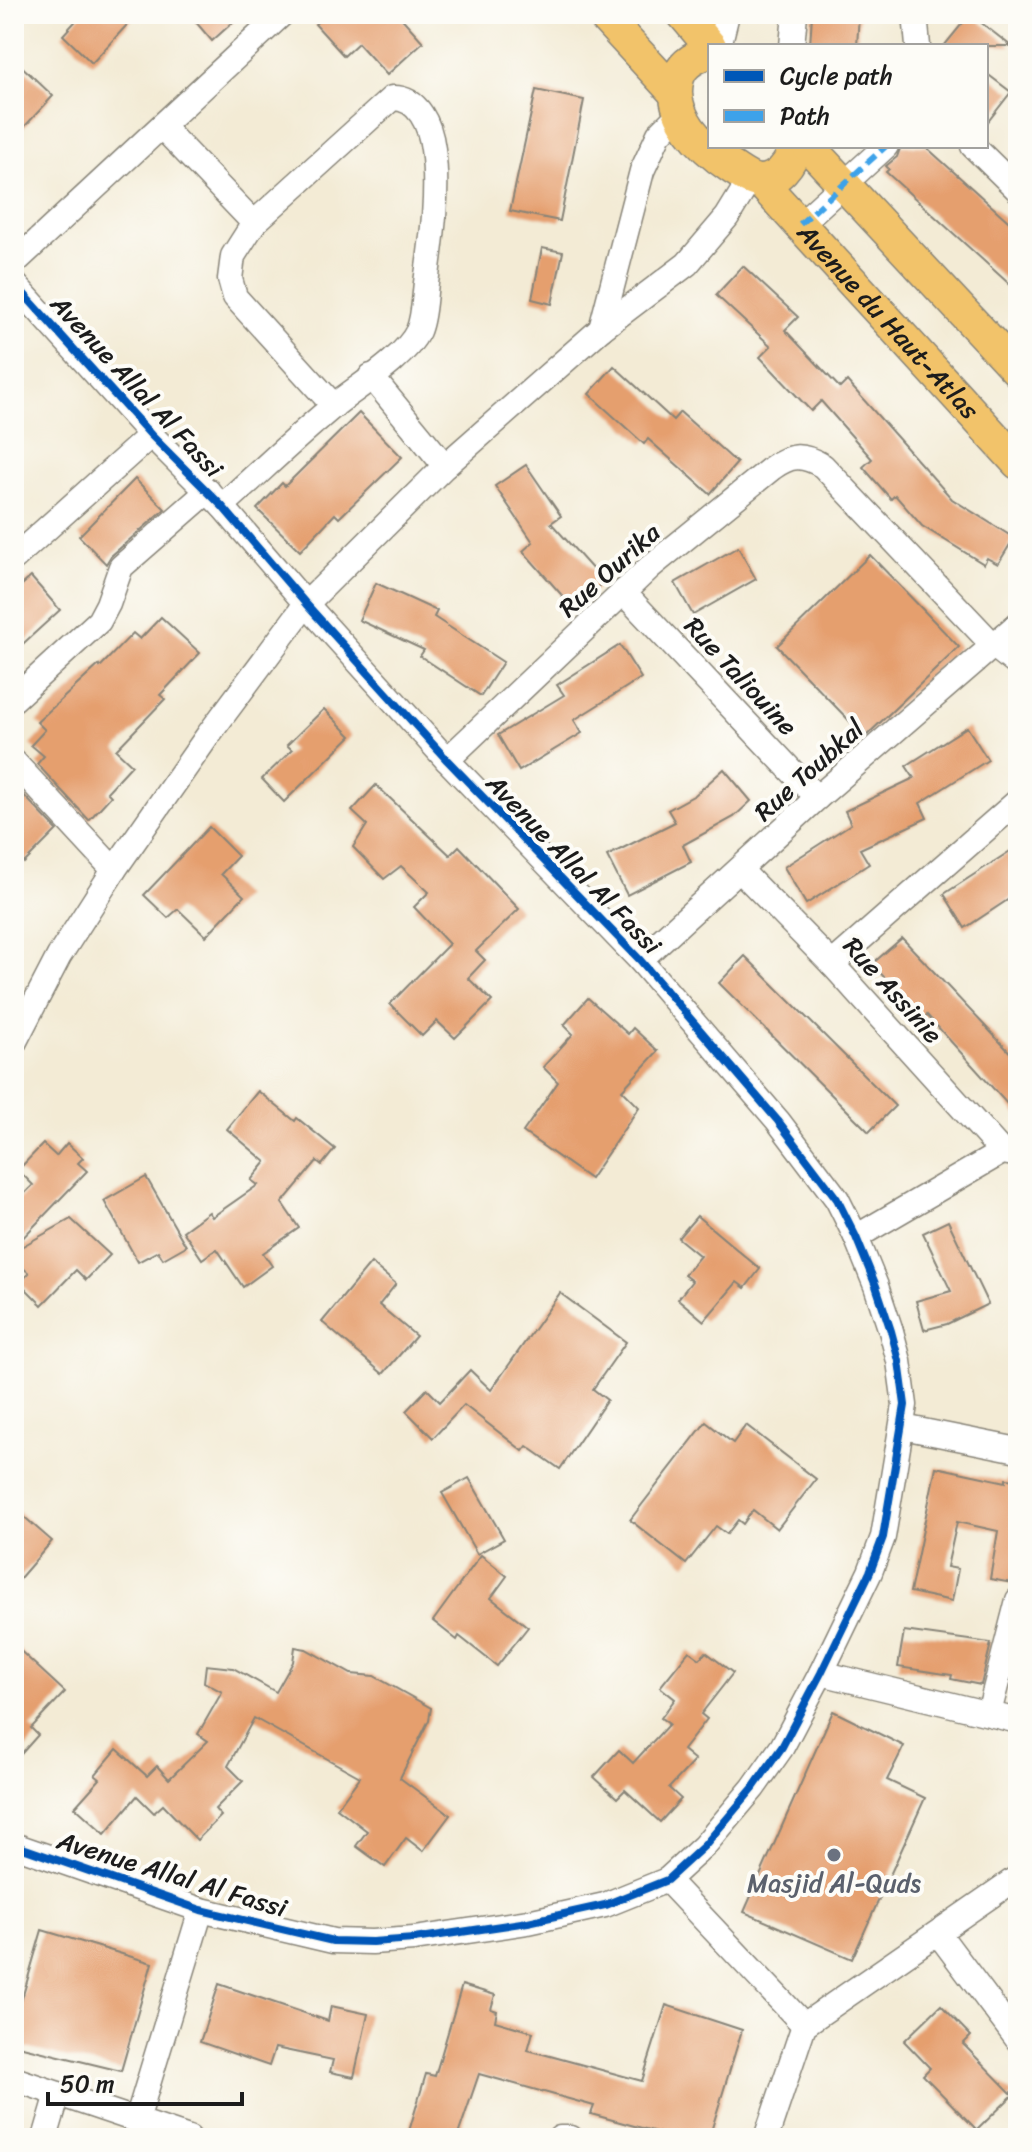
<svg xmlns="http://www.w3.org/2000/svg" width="1032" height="2152" font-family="Sriracha,sans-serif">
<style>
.building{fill:#e59f6e}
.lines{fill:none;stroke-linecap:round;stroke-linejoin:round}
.minor-casing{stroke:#888478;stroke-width:27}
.major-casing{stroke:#888478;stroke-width:35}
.minor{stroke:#fff;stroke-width:24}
.major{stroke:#f2c36a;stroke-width:32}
.quiet{stroke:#3da2ea;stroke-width:6;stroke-dasharray:12 6;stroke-linecap:butt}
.cycleway-casing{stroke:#fdfcf7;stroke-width:13}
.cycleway{stroke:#0057b8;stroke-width:8}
.worship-dot{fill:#6b7280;stroke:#fdfcf7;stroke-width:3}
.labels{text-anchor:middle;stroke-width:8;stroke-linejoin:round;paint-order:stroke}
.street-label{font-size:26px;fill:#1c1c1c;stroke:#fdfcf7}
.worship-label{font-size:26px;fill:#5b616d;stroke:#fdfcf7}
</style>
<rect width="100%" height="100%" fill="#fdfcf7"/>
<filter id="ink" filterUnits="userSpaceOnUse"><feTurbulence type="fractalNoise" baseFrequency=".0125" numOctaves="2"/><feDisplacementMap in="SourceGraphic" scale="16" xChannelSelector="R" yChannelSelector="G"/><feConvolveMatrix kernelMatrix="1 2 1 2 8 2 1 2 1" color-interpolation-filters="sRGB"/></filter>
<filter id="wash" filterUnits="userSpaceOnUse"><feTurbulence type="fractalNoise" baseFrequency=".006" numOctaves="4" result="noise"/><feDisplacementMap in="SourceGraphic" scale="32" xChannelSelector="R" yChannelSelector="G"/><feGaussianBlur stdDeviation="1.8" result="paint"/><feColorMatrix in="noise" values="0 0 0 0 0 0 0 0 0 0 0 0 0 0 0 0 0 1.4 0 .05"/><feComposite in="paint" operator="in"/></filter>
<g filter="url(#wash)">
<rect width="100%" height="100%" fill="#f3ebd5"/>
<g id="blocks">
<g class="building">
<polygon points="82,14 137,14 92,63 63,35"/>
<polygon points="189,14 242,14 212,41"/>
<polygon points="326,14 398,14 423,42 387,75 358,43 344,56 315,24"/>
<polygon points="812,14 859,14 857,46 810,46"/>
<polygon points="970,14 1011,46 944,46"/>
<polygon points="14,59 53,96 14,138"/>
<polygon points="986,73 1011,92 986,124"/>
<polygon points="536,90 584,100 560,221 510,211"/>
<polygon points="901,146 925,146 1018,230 1018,292 886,172 889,169 886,166 897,157"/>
<polygon points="542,248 563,252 552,304 532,299"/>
<polygon points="743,266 798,317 785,330 840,388 847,381 952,499 1014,538 998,564 987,558 984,564 922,526 895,495 891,499 863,467 872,459 821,401 811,411 760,357 771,346 716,295"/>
<polygon points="614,366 673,420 680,412 737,463 710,494 648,439 644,444 589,394"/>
<polygon points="359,413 402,457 339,518 335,514 300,551 257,509 282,483 285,486"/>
<polygon points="526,465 561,516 551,523 604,582 574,609 523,551 533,542 495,486"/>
<polygon points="135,479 165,509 111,556 106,564 79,536"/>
<polygon points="738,547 756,579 693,615 675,583"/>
<polygon points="870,555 959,647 865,737 777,646"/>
<polygon points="31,577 60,610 14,652 14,592"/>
<polygon points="376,583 437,611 434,617 503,662 481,696 420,656 424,650 359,620"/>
<polygon points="161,617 200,653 160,695 165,699 116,750 132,765 107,792 111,796 89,820 37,764 44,756 31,745 45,730 37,722 99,665 100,667 133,633 140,639"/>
<polygon points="620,645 641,678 574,720 582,733 519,771 498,735 564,695 557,685"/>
<polygon points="324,709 351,736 284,802 262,779 292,750 287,745"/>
<polygon points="967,727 988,760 920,803 927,818 860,849 869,864 806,904 784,867 851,824 845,811 914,778 906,766"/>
<polygon points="724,769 751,801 734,817 683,845 691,862 627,895 607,856 675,822 668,810 695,795"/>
<polygon points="376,785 450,855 459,846 519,909 476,951 485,960 468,978 492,1001 455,1038 437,1021 422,1036 390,1004 449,944 414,907 429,892 401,866 384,879 353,847 367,825 352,811"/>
<polygon points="16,787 57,830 24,863 14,852 14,789"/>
<polygon points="209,827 238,856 221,874 244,896 206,936 178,909 168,918 144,895"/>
<polygon points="1018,846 1018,893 965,928 944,894"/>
<polygon points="902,938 1018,1061 1018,1116 927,1015 923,1019 872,964"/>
<polygon points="745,956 895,1106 869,1132 719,983"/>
<polygon points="588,998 628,1034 633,1028 658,1051 622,1090 639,1107 590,1179 523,1132 558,1082 543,1067 573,1034 564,1025"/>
<polygon points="258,1091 295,1121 297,1118 335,1149 322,1165 317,1161 282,1203 299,1228 263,1253 272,1266 243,1287 217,1249 202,1259 183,1231 209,1212 212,1217 258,1185 251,1180 266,1162 227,1129"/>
<polygon points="67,1143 83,1158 78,1163 87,1171 14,1247 14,1204 33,1185 18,1170 43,1144 56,1156"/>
<polygon points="146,1177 186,1246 163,1259 158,1251 138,1262 104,1201"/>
<polygon points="697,1216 760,1269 745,1288 737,1282 704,1321 678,1299 692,1281 684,1275 700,1256 678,1238"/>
<polygon points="71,1219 110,1255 86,1280 76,1270 42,1305 20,1283 29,1273 14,1260 14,1251"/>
<polygon points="948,1221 988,1304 947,1324 924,1330 916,1301 951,1291 923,1233"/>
<polygon points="371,1263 396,1284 379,1305 416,1336 383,1374 322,1322"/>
<polygon points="560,1293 626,1342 593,1389 607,1400 560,1469 527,1446 523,1451 464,1405 433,1438 406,1411 427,1389 440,1402 470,1370 491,1390"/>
<polygon points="706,1422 733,1443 746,1425 816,1479 777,1529 753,1510 743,1524 738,1520 727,1534 716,1526 686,1564 630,1520"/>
<polygon points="936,1467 1006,1482 1006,1479 1018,1480 1018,1584 990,1579 998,1531 957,1522 947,1567 958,1569 952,1601 910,1592"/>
<polygon points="469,1478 504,1539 477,1554 442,1493"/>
<polygon points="14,1508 52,1541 14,1585"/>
<polygon points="481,1555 507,1576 491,1598 528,1627 497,1666 459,1636 457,1640 433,1621"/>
<polygon points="904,1631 991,1643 981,1685 951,1679 952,1675 898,1667"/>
<polygon points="14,1645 65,1692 31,1728 38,1735 14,1762"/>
<polygon points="295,1647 306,1649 351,1674 374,1676 431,1708 429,1720 400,1778 450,1815 423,1851 406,1838 385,1867 356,1846 367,1831 337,1808 360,1777 254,1718 228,1766 243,1781 215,1809 221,1816 197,1840 163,1805 154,1813 137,1796 105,1834 75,1807 100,1779 95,1775 117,1749 147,1776 157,1766 169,1779 208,1741 198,1734 222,1692 204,1682 206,1665 233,1668 276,1692 293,1662"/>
<polygon points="689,1651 700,1659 706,1652 733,1673 701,1714 707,1719 683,1750 695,1760 669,1788 681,1799 660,1822 625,1790 617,1798 594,1777 619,1750 633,1763 669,1724 661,1718 675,1699 660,1687"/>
<polygon points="833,1711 904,1746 887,1780 925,1798 852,1959 744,1912"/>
<polygon points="42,1930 152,1963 121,2071 14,2045 14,2026"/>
<polygon points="219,1984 328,2021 331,2006 368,2014 354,2077 330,2072 333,2060 275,2048 269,2066 200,2042"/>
<polygon points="462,1985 495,1995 491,2009 497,2011 495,2021 533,2032 528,2050 642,2081 666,2005 742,2030 709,2138 678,2138 591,2114 594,2106 479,2074 457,2138 407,2138 426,2074 435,2076"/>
<polygon points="941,2005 971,2036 963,2044 1013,2095 977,2130 923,2075 930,2068 904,2041"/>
</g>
</g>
</g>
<g filter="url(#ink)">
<use href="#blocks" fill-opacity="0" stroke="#888478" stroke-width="2"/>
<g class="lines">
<defs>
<g id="minor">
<polyline points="915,14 918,46"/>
<polyline points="719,46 727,14"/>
<polyline points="792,46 795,14"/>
<polyline points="162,127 254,223"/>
<polyline points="973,146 1018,190"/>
<polyline points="800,224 886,146"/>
<polyline points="14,263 282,14"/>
<polyline points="14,283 151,435 222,506 306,604 447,760 640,960 778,1121 837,1199 856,1237 876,1286 891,1331 899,1361 905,1405 883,1537 870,1572 821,1673 782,1747 753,1788 704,1846 667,1880 605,1905 528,1922 414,1939 372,1942 333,1941 201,1910 14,1845"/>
<polyline points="601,329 642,171 659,134 680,113"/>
<polyline points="371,376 445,466"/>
<path d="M222,506c38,-34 75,-70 114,-102 24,-19 69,-46 82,-73 6,-14 6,-33 8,-48 6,-44 13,-90 7,-134 -3,-23 -14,-52 -41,-51l-138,125 -21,33 -3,23 5,18 99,109"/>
<polyline points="14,558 151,435"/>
<polyline points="623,592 817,798"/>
<polyline points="14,699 99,621 108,604 121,567 208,491"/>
<path d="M447,760l203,-193 122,-99c19,-14 31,-14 51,-2l171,180 24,19"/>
<polyline points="14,762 114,870"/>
<polyline points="740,870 832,964 1002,1152"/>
<polyline points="640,960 817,798 1018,624"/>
<polyline points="832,964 1018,801"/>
<polyline points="14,1043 59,956 114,870 209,734 306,604 445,466 601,329 687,264 727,217 751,178"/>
<polyline points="856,1237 1002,1152 1014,1154"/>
<polyline points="903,1427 1018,1450"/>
<polyline points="821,1673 1018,1721"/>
<polyline points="989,1713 1018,1600"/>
<polyline points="667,1880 804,2025"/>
<polyline points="938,1933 1018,2040"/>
<polyline points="14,2079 189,2138"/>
<polyline points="137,2120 201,1910"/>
<polyline points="45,2138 58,2094"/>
<polyline points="560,2138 571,2138"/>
<polyline points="766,2138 804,2025 1018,1877"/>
</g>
<g id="major">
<polyline points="602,14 674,92"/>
<polyline points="683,14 710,46"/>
<path d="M710,52c-13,4 -28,11 -32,26 -11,36 24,70 53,89 8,5 18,13 27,14 20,1 34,-19 37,-35"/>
<polyline points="808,146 1018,371"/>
<path id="s1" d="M760,181l258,282"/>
</g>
</defs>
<use href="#minor" class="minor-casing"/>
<use href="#major" class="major-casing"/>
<use href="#minor" class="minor"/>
<use href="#major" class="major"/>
<polyline class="quiet" points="800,224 886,146"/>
<defs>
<polyline id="cycleway" points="14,283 151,435 222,506 306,604 447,760 640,960 778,1121 837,1199 856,1237 876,1286 891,1331 899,1361 905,1405 883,1537 870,1572 821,1673 782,1747 753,1788 704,1846 667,1880 605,1905 528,1922 414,1939 372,1942 333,1941 201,1910 14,1845"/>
</defs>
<use href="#cycleway" class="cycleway-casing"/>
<use href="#cycleway" class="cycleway"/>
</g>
</g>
<circle class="worship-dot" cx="834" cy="1855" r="8"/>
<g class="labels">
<g class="street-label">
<text dy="9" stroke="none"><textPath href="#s1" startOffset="190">Avenue du Haut-Atlas</textPath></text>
<text transform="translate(137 386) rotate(47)" y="9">Avenue Allal Al Fassi</text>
<text transform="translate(609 570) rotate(-42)" y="9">Rue Ourika</text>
<text transform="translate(741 676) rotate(47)" y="9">Rue Taliouine</text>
<text transform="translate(809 770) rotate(-42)" y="9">Rue Toubkal</text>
<text transform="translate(574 864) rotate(46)" y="9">Avenue Allal Al Fassi</text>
<text transform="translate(893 990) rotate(48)" y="9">Rue Assinie</text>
<text transform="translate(172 1874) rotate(17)" y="9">Avenue Allal Al Fassi</text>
</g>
<g class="worship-label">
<text x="834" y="1892">Masjid Al-Quds</text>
</g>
</g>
<rect width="1032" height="2152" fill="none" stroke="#fdfcf7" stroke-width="48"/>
<rect x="708" y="44" width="280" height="104" fill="#fdfcf7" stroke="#a3a29f" stroke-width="2"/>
<rect x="724" y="70" width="40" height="12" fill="#0057b8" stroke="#a3a29f" stroke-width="2"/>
<text x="780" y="84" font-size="24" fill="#1c1c1c">Cycle path</text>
<rect x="724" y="110" width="40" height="12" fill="#3da2ea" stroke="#a3a29f" stroke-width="2"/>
<text x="780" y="124" font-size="24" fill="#1c1c1c">Path</text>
<path d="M48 2092v12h194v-12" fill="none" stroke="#1c1c1c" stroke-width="4"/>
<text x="60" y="2092" font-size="24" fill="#1c1c1c" stroke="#fdfcf7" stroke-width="6" paint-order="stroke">50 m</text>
</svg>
